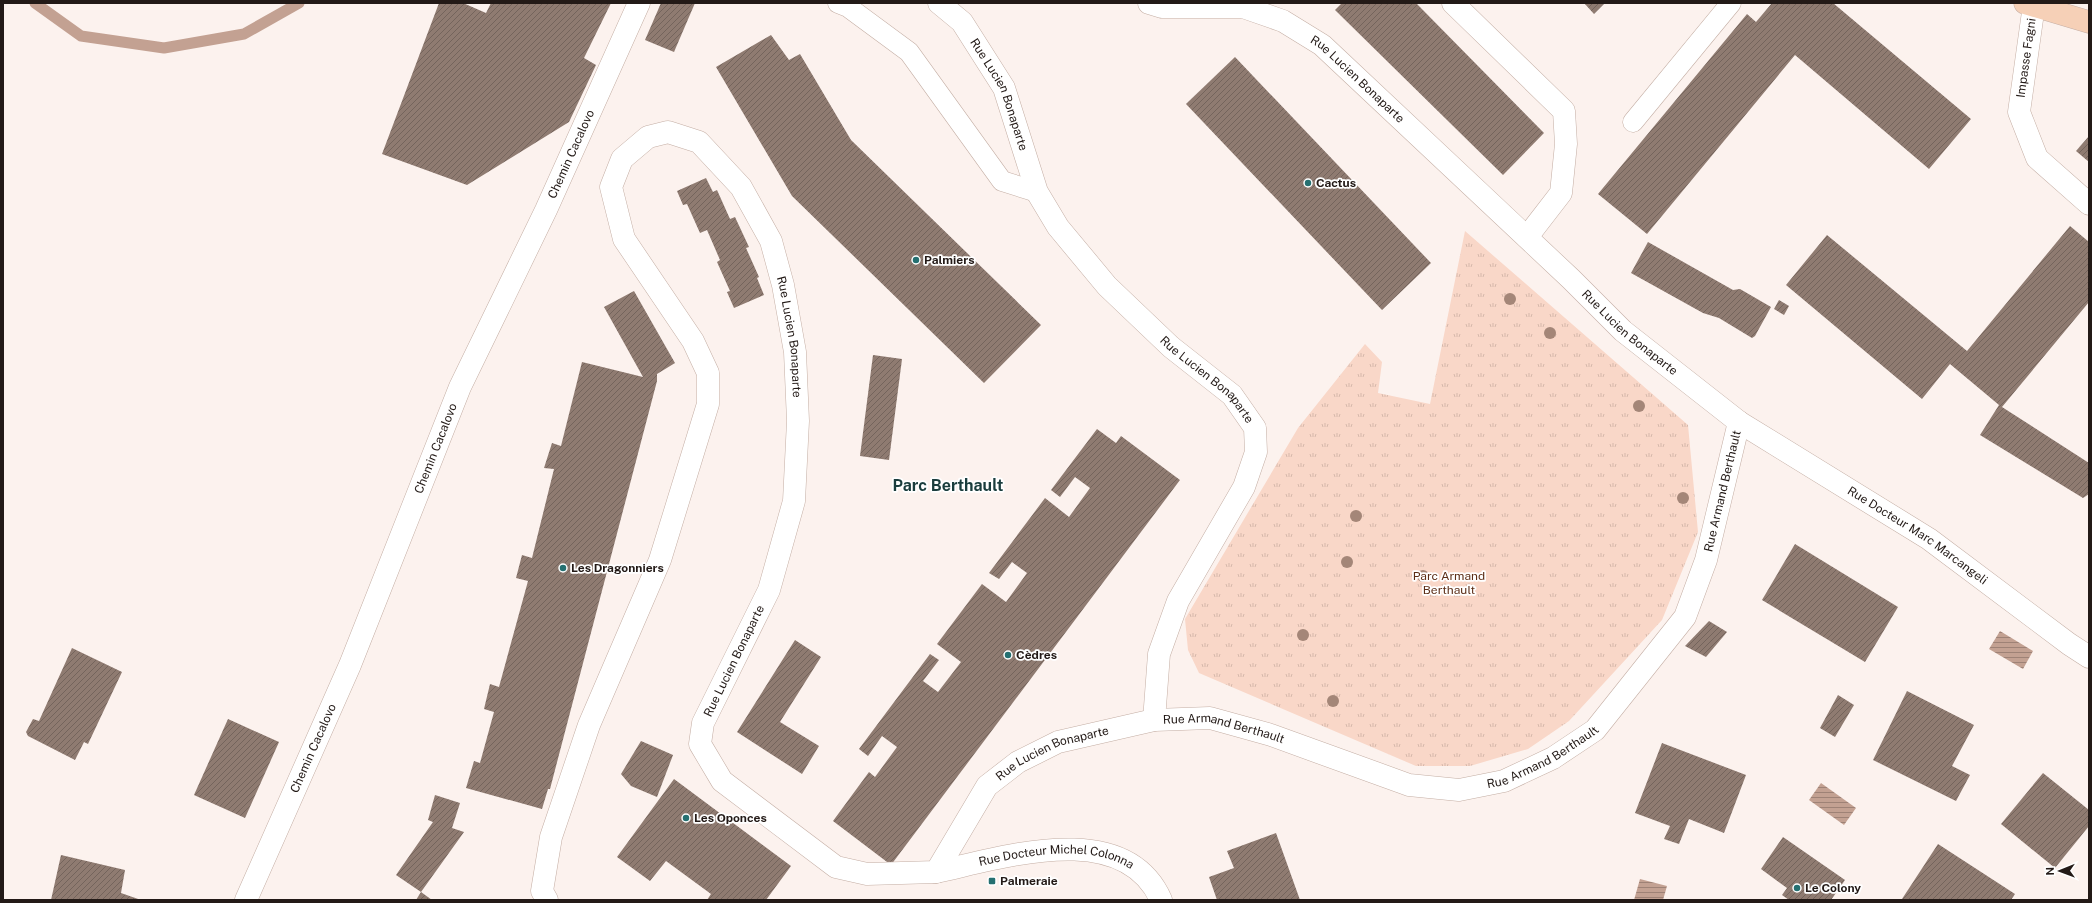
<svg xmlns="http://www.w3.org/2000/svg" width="2092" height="903" font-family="'Public Sans',sans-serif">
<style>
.grass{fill:url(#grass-tufts)}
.water{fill:url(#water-rules)}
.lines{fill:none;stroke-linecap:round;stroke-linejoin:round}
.stream{stroke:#c3a192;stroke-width:11}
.building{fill:url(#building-hatch)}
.lane-casing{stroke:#c4aea4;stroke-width:21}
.street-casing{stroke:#c4aea4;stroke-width:23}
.secondary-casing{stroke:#c4aea4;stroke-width:23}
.lane{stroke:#fff;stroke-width:20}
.street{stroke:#fff;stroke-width:22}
.secondary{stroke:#f6d0b7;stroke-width:22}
.tree{fill:#a48678}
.poi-dot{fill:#257071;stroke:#fff;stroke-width:1.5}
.labels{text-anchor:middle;stroke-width:3.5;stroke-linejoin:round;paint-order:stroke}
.street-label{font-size:12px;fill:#231a17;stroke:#fff}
.poi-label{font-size:12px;font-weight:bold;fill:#231a17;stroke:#fff;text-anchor:start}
.park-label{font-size:12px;fill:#5c2e17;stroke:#fff}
.district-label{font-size:16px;font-weight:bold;fill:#1a3d3d;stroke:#fff}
</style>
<defs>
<pattern id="grass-tufts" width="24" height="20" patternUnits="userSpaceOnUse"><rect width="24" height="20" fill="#f9d7c8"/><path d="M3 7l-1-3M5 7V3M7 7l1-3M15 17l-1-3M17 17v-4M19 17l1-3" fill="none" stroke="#d5b8ab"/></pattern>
<pattern id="water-rules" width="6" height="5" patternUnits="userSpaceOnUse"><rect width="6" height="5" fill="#c3a192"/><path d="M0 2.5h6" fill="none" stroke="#9e8276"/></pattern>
<pattern id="building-hatch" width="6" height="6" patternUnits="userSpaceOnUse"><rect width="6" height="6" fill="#8f7b71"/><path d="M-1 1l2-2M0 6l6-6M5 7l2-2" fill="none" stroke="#74645c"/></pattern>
</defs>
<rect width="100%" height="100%" fill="#fcf2ee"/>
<polygon class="grass" points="1465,231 1688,425 1698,532 1662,620 1569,721 1528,749 1470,766 1416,766 1199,673 1188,650 1185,619 1298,428 1365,344 1382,362 1378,393 1430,404"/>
<g class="water">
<polygon points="2000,631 2033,651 2023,669 1989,649"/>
<polygon points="1821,783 1856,808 1844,825 1809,800"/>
<polygon points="1640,879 1667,886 1663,900 1634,900"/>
</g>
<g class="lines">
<polyline class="stream" points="35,3 81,36 164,48 244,34 299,3"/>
</g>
<g class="building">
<polygon points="439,3 463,3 486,13 491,3 611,3 584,58 596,65 569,122 467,185 382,154"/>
<polygon points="661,3 695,3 674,52 645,40"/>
<polygon points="1342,3 1416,3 1544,133 1503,175 1335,10"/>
<polygon points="1584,3 1605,3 1594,14"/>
<polygon points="1772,3 1833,3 1971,119 1929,169 1795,55 1647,234 1598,194 1747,14 1756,22"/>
<polygon points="771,35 789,60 800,54 851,140 1041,325 984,383 792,196 716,67"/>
<polygon points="1235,57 1431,263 1382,310 1186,104"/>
<polygon points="2089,136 2089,162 2076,151"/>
<polygon points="706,178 713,192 717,190 730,219 735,217 749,247 746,248 759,277 757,278 764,295 734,308 727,292 730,291 717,262 720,260 707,230 700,233 687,204 683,205 677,191"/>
<polygon points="2070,226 2089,242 2089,302 2002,407 2089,463 2089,494 2083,498 1980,435 1999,405 1950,364 1922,399 1786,285 1827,235 1967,351"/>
<polygon points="1648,242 1733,290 1740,289 1771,307 1755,336 1752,338 1719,318 1703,313 1631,273"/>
<polygon points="634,291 675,363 657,374 657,381 550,789 548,789 542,809 466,788 474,761 480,763 494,712 484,709 490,684 499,687 528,581 516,578 522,555 532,558 554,469 544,468 552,443 561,446 582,362 643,377 604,307"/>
<polygon points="1779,300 1789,306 1784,315 1774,309"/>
<polygon points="873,355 902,359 889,460 860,456"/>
<polygon points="1097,429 1116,443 1121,436 1180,480 891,865 833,821 869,772 875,777 897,747 882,736 868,756 859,749 930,654 939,660 923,681 938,692 961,662 937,644 982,584 1006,602 1027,573 1012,562 999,579 989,573 1045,498 1069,517 1090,488 1075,477 1060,497 1051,490"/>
<polygon points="1795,544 1898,607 1865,662 1762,600"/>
<polygon points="1709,621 1727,632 1706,657 1685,646"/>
<polygon points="795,640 821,657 780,722 819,746 802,774 737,732"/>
<polygon points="72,648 122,672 88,744 84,742 75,760 28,736 26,732 33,719 39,721"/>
<polygon points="1907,691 1974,725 1952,766 1970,775 1956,801 1873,760"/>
<polygon points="1838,695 1854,705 1835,737 1820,728"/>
<polygon points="228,719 279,742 245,818 194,795"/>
<polygon points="641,741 673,755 657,797 631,786 621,774"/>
<polygon points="1662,743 1746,775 1724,833 1689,819 1679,844 1664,839 1670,826 1635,813"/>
<polygon points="2043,773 2089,810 2089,826 2055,868 2001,824"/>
<polygon points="674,779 791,866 766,900 707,900 711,894 666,861 650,881 617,857"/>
<polygon points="435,795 460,803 452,828 464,832 421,892 396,875 433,822 428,820"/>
<polygon points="1276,833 1300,900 1217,900 1209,877 1234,868 1227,851"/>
<polygon points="1783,837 1845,880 1831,900 1789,900 1782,895 1787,888 1761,869"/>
<polygon points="1938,844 2015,894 2011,900 1902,899"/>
<polygon points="61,855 125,870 121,893 141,900 51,900"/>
<polygon points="421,892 432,900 416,900"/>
</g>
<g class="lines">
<defs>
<g id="lane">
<polyline points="838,3 848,7 909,52 1002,181 1037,192"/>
<polyline points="1633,122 1731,3"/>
</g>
<g id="street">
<path id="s1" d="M939,3l23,19 42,66 33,104 21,35 49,59 64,61 61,48 23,33 1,24 -12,35 -66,114 -19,53 -5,66"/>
<path id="s2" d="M1149,3l13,4h81l40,14 39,24 249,234 52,52 116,91 190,117 140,105 20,13"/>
<polyline points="1453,3 1564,111 1566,144 1561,193 1527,237"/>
<polyline points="2034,5 2019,112 2037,158 2089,204"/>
<path id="s3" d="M936,872c66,-14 188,-55 225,28"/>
<path id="s4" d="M246,900l104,-235 110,-278 86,-177 93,-207"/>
<path id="s5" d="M547,900l-5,-9 9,-54 38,-112 71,-165 48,-156v-31l-15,-32 -69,-102 -13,-52 11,-28 26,-22 20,-5 31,10 42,45 30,54 12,44 12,67 3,69 -4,80 -25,89 -66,133 -3,21 22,37 114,86 31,7 69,-2 51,-86 31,-24 40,-20 96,-22 56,-2 61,17 138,50 50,5 45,-9 49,-23 42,-28 90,-113 21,-57 33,-138"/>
</g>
<polyline id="secondary" points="2025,3 2089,22"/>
</defs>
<use href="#lane" class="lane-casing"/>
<use href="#street" class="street-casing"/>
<use href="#secondary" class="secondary-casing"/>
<use href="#lane" class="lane"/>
<use href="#street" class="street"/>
<use href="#secondary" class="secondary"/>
</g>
<g class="tree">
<circle cx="1510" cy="299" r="6"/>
<circle cx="1550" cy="333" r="6"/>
<circle cx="1639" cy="406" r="6"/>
<circle cx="1683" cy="498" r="6"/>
<circle cx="1356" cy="516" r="6"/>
<circle cx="1347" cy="562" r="6"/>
<circle cx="1423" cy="576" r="6"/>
<circle cx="1303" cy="635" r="6"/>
<circle cx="1333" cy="701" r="6"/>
</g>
<g class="poi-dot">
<circle cx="1308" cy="183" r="4"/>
<circle cx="916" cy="260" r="4"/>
<circle cx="563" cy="568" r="4"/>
<circle cx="1008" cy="655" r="4"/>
<circle cx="686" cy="818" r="4"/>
<rect x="988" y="877" width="8" height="8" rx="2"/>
<circle cx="1797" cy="888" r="4"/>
</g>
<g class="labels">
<g class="street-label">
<text transform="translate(2026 58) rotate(-82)" y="4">Impasse Fagni</text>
<text dy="4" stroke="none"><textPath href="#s2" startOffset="232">Rue Lucien Bonaparte</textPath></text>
<text dy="4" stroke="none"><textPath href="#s1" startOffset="112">Rue Lucien Bonaparte</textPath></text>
<text dy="4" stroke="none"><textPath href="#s4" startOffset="814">Chemin Cacalovo</textPath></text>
<text dy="4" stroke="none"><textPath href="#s2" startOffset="604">Rue Lucien Bonaparte</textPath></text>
<text dy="4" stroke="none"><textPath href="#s5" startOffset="1108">Rue Lucien Bonaparte</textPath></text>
<text dy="4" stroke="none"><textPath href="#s1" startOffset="472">Rue Lucien Bonaparte</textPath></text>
<text dy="4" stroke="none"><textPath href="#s4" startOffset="490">Chemin Cacalovo</textPath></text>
<text dy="4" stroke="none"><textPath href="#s5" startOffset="2847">Rue Armand Berthault</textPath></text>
<text dy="4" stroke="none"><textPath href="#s2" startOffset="957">Rue Docteur Marc Marcangeli</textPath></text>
<text transform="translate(734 661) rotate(-64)" y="4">Rue Lucien Bonaparte</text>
<text dy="4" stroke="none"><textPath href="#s5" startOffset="2175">Rue Armand Berthault</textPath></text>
<text dy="4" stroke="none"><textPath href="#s4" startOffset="166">Chemin Cacalovo</textPath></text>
<text dy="4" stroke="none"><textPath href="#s5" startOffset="1996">Rue Lucien Bonaparte</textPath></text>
<text dy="4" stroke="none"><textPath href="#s5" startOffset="2511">Rue Armand Berthault</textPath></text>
<text dy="4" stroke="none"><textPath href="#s3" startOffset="123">Rue Docteur Michel Colonna</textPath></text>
</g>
<g class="poi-label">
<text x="1316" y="187">Cactus</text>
<text x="924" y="264">Palmiers</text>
<text x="571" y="572">Les Dragonniers</text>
<text x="1016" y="659">Cèdres</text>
<text x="694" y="822">Les Oponces</text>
<text x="1000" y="885">Palmeraie</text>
<text x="1805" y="892">Le Colony</text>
</g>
<g class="park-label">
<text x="1449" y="580">Parc Armand<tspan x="1449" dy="14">Berthault</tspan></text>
</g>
<g class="district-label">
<text x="948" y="491">Parc Berthault</text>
</g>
</g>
<rect width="2092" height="903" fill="none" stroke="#231a17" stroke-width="8"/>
<g transform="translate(2060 871) rotate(269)" stroke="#ffffff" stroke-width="3" paint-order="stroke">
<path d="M0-3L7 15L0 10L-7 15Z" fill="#231a17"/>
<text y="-6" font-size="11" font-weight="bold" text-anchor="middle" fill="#231a17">N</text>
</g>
</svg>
